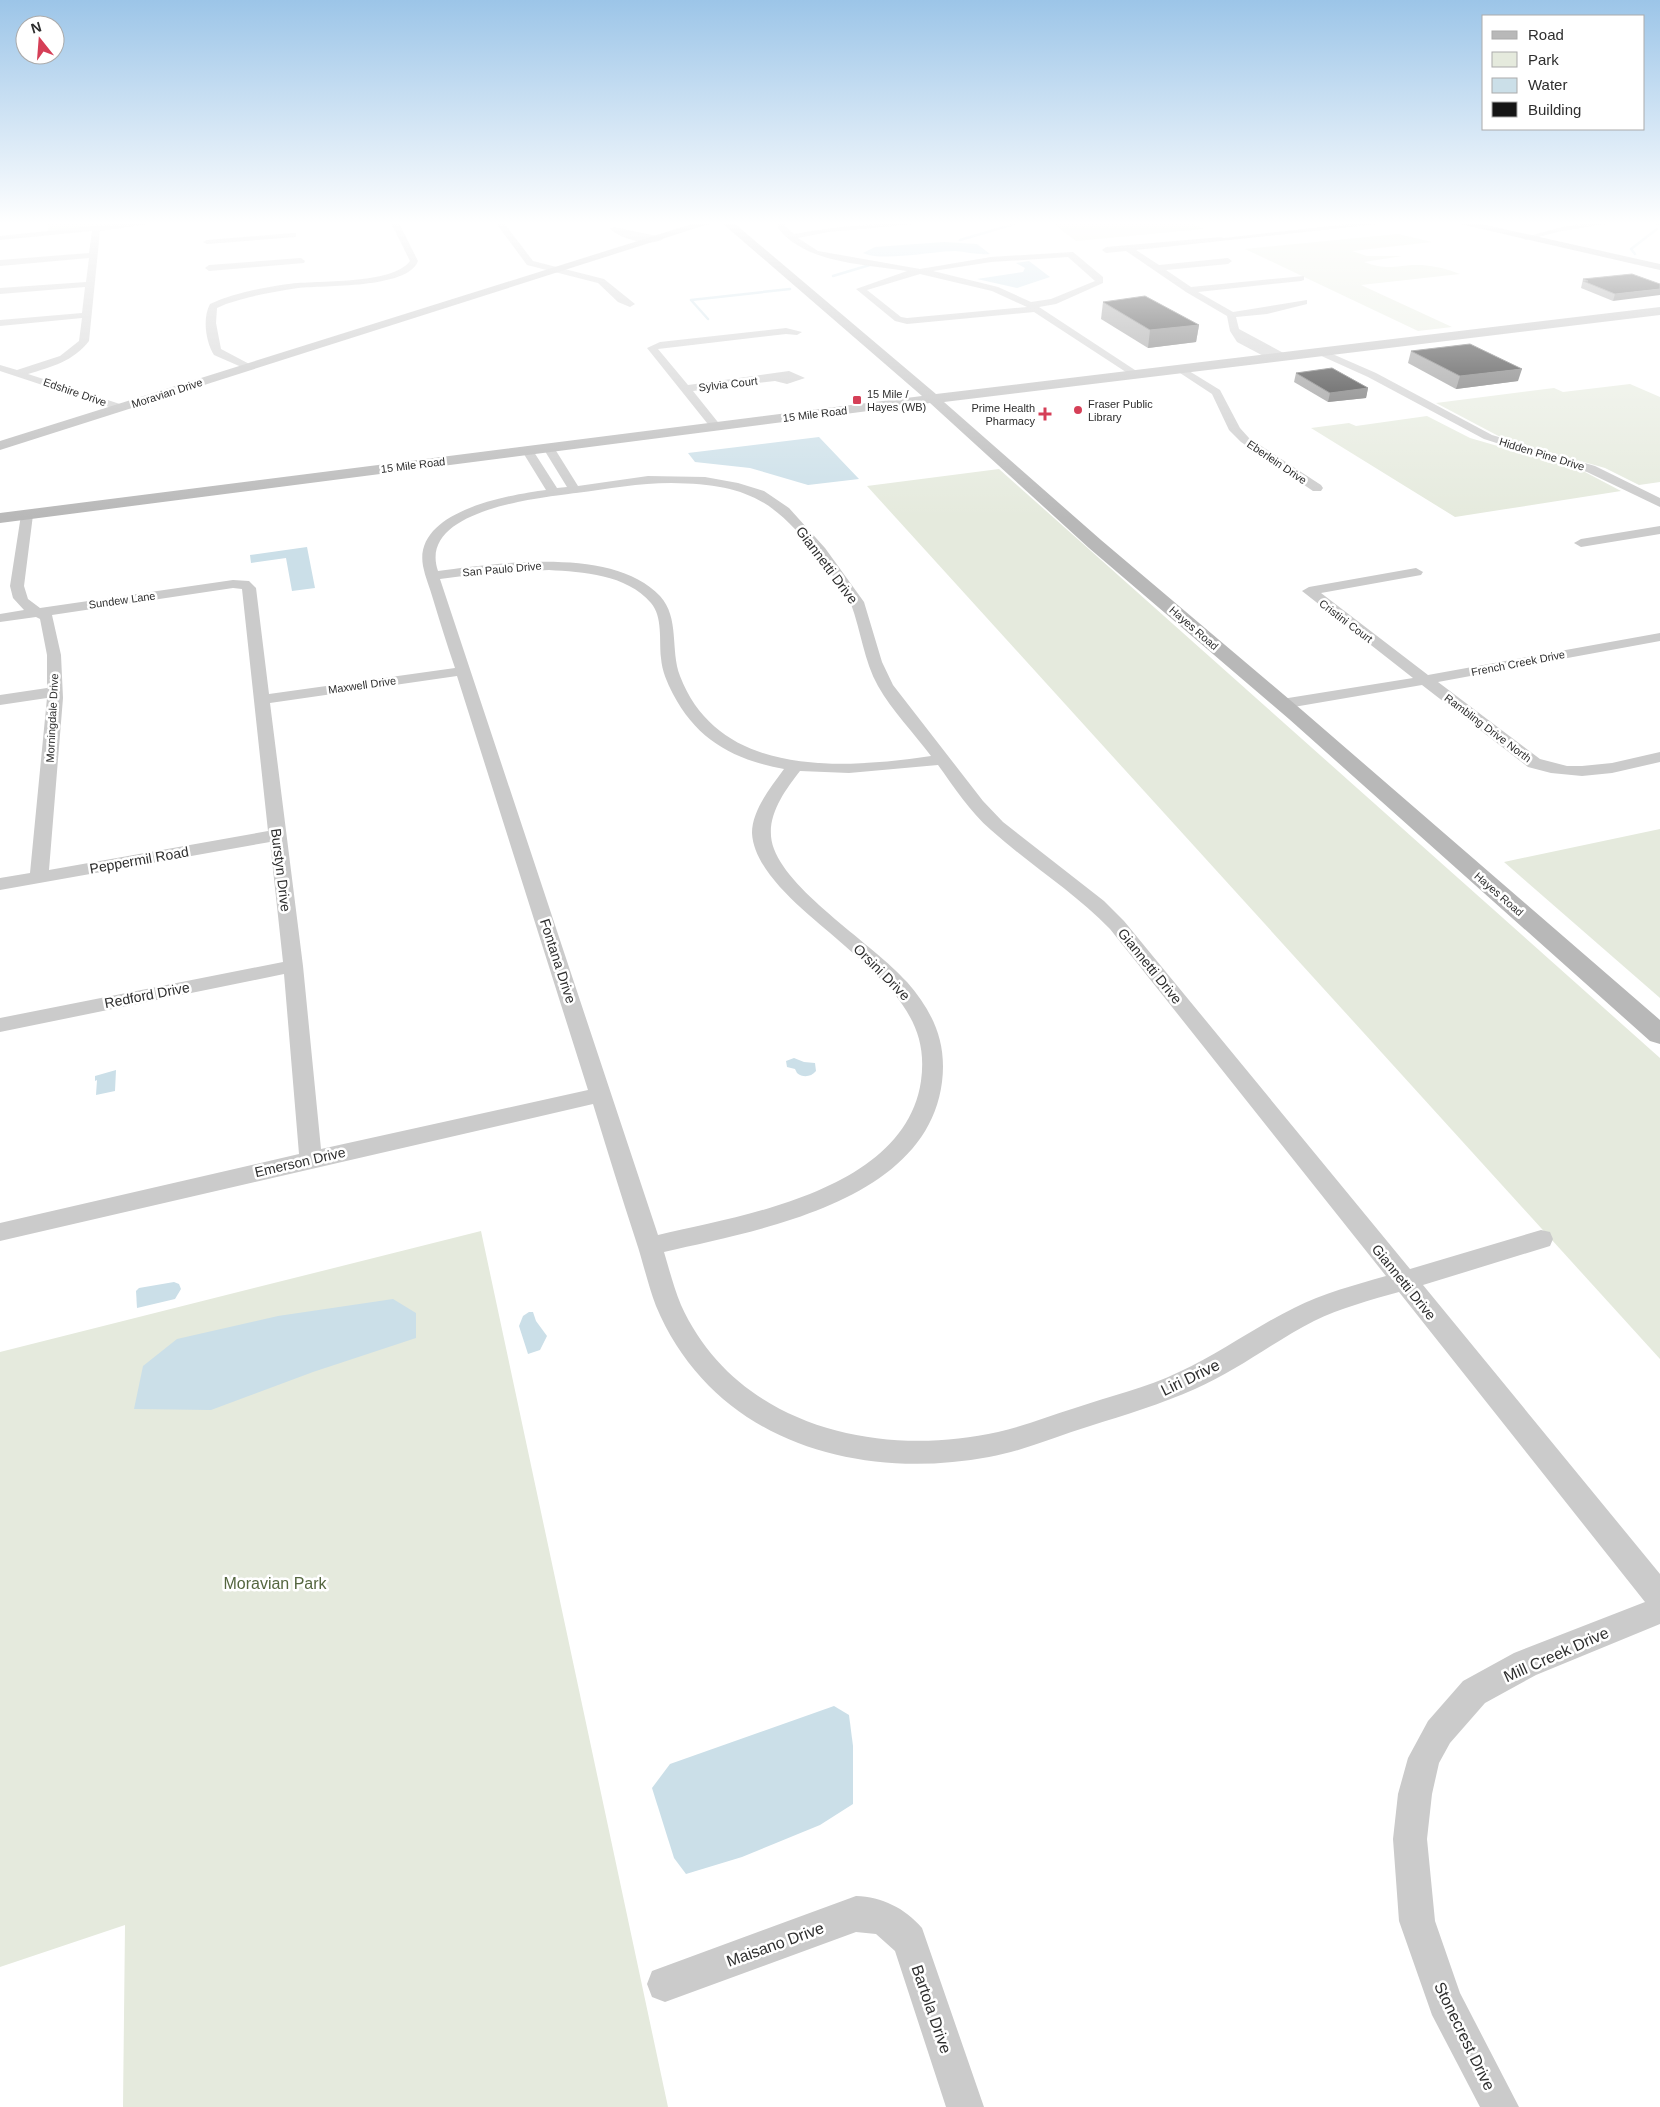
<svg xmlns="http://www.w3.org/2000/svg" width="1660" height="2107" font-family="Helvetica,sans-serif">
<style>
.green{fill:#e5eadd}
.water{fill:#cbdfe8}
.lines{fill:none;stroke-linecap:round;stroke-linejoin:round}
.stream{stroke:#cbdfe8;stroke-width:2.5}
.street{fill:#cbcbcb;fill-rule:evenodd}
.secondary{fill:#b8b8b8;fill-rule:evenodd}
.wall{fill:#8a8a8a}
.shaded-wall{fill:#5b5b5b}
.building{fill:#151515;stroke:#5b5b5b}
.poi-dot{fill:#d53f57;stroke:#fff;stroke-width:2}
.labels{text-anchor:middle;stroke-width:5;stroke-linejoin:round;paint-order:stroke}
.far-street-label{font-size:11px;fill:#2e2e2e;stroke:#fff}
.far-poi-label{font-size:11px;fill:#2e2e2e;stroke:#fff;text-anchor:start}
.street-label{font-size:14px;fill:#2e2e2e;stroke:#fff}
.near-street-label{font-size:16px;fill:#2e2e2e;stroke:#fff}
.near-park-label{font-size:16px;fill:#54663f;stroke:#fff}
</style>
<rect width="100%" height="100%" fill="#fff"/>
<g class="green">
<polygon points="49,223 136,223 48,231"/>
<polygon points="1052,223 1193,223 1204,229 1076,241"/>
<path d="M1398,234l34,8 -80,9 15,5h35l-38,6c27,10 33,2 58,3 13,1 26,4 38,9l-99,11 91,42 -34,4 -173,-82z"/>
<polygon points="1630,384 1660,397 1660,482 1639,485 1605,468 1506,440 1436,403 1554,388 1563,392"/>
<polygon points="1427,416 1470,438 1583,471 1621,491 1455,517 1311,428 1349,423 1356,426"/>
<polygon points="999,469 1660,1058 1660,1359 867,486"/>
<polygon points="1660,829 1660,998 1504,862"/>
<polygon points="481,1231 668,2107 123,2107 125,1925 0,1967 0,1352"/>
</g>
<g class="water">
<path d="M944,242l33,2 13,10c-12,1 -23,-2 -35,-3 -21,0 -74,11 -92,2l12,-6z"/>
<polygon points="1029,261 1050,277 1017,288 977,279 1023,272 1025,268 1016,263"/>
<polygon points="819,437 859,479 808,485 750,468 695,462 688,453"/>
<polygon points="307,547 315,588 292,591 286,558 251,563 250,555"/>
<path d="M794,1058l10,4 11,1 1,8c-5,6 -13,7 -19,2l-2,-4 -8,-2 -1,-6z"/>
<polygon points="116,1070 115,1091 96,1095 97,1080 95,1081 95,1076"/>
<polygon points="174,1282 179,1284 181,1289 175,1299 137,1308 136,1291 139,1288"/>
<polygon points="393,1299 416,1313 416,1338 313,1372 211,1410 134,1409 143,1366 177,1339 278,1316"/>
<polygon points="529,1312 533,1312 536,1321 547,1336 540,1350 528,1354 519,1326 523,1316"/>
<polygon points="834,1706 849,1715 853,1746 853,1804 820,1825 742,1857 686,1874 674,1858 652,1788 670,1764"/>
</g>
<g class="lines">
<g class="stream">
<polyline points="960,240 1018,223"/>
<polyline points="1635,254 1631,249 1657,229"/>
<polyline points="833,276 873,264"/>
<polyline points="708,319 691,300 790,289"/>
</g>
<g class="street">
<path d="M124,223h32l-56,8 -11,110c-15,20 -38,26 -61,33l98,32v4h-8l-118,-39v-6l17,5 43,-14 19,-15 3,-23 -82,8v-6l82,-7 3,-26 -85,7v-6l86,-6 3,-24 -89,8v-6l89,-7 3,-22 -92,9v-4z"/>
<path d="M391,223h8l19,38c-10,28 -95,24 -120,27 -25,4 -49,8 -72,16l-9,4 -1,15 5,26 34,18 -9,2 -32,-14c-8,-13 -12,-36 -4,-51 24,-11 51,-16 78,-20 29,-4 104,1 122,-23z"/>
<polygon points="496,223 504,223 533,261 604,279 635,304 630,307 618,302 598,283 527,265"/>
<path d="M778,223h8l-1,3 9,8c43,-8 86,-11 131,-11l-96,9 -31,6 20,13 102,18 71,-12 82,-5 30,25v6l-47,21 -17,3 102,67 -1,2h-8l-98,-64 -127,12 -12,-3 -39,-32 51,-18c-42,-7 -101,-7 -129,-43zM1068,257l27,24 -44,18 -20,3 -33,-15 -65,-16 58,-9zM920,274l72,17 35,16 -120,11 -6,-1 -34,-27z"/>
<polygon points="1357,223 1388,223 1136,250 1159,265 1228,258 1232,261 1228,264 1166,270 1191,287 1304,276 1304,280 1301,281 1198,292 1233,312 1307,300 1307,304 1267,314 1236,317 1239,329 1289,356 1284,359 1277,356 1277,360 1273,361 1237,342 1230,331 1227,316 1186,292 1126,251 1106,253 1102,250 1106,247 1221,237 1224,238"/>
<polygon points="1587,223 1612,223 1562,231 1526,240 1522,238 1562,227"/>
<polygon points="1653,223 1660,223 1660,227"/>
<path d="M614,227l48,10 1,2c-11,8 -41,1 -53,-10z"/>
<polygon points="293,233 296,233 296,237 207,244 203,242 207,240"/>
<polygon points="301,258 305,261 304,263 209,271 205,268 209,265"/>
<polygon points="786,328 802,332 797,335 786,334 658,349 688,385 789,371 805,378 787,384 775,381 693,391 721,426 715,429 711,428 647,348 660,342"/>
<polygon points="1321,349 1376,373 1492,435 1595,466 1660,498 1660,507 1587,472 1484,439 1368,377 1317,354 1317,350"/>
<polygon points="1181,366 1220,390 1240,428 1249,438 1321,485 1323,488 1321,491 1313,491 1241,442 1229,430 1212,394 1177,371 1176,369"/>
<path d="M549,445l4,1 25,40 70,-10 57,1 33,6 26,8 25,17 36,40 39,54 18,60 11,23 90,116 20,21 101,79 20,20 286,348 131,-39 9,2 3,7 -3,7 -127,39 237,289v50l-124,51 -51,28 -35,40 -11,20 -7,31 -5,45 8,82 25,72 59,114h-39l-48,-92 -33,-94 -6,-82 5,-45 10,-36 20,-37 35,-40 51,-28 131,-51 -246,-310c-29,8 -58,16 -85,29 -41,21 -77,50 -119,68 -34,15 -70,26 -105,37 -34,10 -66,25 -101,31 -134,25 -277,-17 -333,-151 -8,-21 -13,-44 -20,-65 -15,-46 -29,-91 -43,-137l-593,137v-18l299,-69 -15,-180 -284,58v-14l283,-56 -13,-120 -270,48v-12l30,-5 17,-175 -47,7v-10l47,-7v-33l-7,-36 -4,-2 -36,5v-8l24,-4 -11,-12 -3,-12 11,-71 6,-4 6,4 -9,71 4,13 12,9 193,-28 16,1 7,7 13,106 186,-26c-8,-23 -15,-46 -22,-69 -3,-11 -8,-22 -10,-33 -10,-55 85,-71 123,-76l-24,-39 2,-2h8l25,39 10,-1 -24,-39zM671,483c76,1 105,17 149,77 10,13 25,28 31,44 10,27 13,57 27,82 14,25 36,47 53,70 -89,13 -212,22 -251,-80 -10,-26 0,-58 -20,-80 -46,-50 -162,-33 -222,-25 -21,-61 100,-73 138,-78 32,-4 63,-10 95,-10zM549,570c34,2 77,4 102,33 12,14 8,38 10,55 1,13 6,24 12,36 24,46 61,66 111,75 -13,18 -32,41 -32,64 2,43 63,86 93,113 16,14 32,29 47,45 23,28 34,53 29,90 -16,109 -176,134 -263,154l-218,-656 46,-6zM233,588l9,1 26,242 -219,39 14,-172 -2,-43 -9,-40zM457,676l131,414 -267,59 -18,-183 -33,-263zM938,765c16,22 32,47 53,65 39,35 83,62 119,99l276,347c-31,9 -63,17 -92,32 -39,19 -75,46 -115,64 -33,16 -69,24 -104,36 -26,8 -51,18 -77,24 -121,27 -262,-6 -317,-127 -7,-17 -12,-36 -17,-53 95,-22 263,-50 278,-170 5,-40 -9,-70 -35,-100 -34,-38 -116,-88 -133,-133 -11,-29 9,-56 26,-78l49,2z"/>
<polygon points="1660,526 1660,534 1581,547 1574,543 1581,539"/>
<polygon points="1416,568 1423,572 1421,575 1321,593 1428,675 1660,633 1660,641 1438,682 1540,759 1567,766 1582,766 1612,763 1660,752 1660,762 1612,773 1582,776 1551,773 1528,767 1422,685 1282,709 1276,707 1274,704 1276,701 1282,699 1413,678 1302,591 1309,587"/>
<path d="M856,1896c26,1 49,12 66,32l62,179h-38l-51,-156 -19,-17 -20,-2 -191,70 -13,-5 -5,-13 5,-13z"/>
</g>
<g class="secondary">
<polygon points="695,223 712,223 0,450 0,441"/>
<polygon points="722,223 734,223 936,394 1660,307 1660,315 944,402 1101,540 1303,711 1660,1020 1660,1044 1650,1041 1289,719 1089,548 930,403 0,523 0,513 922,396"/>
<polygon points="1456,223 1477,223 1660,264 1660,270"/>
</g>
</g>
<g class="wall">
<polygon points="1632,274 1613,301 1581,288 1583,279"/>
<polygon points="1103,302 1199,325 1196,342 1148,348 1101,319"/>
<polygon points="1411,351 1518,381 1456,389 1408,363"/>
<polygon points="1296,373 1368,388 1366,398 1328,402 1294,382"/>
</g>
<g class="shaded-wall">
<polygon points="1660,289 1660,295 1613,301 1615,294"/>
<polygon points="1199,325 1196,342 1148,348 1150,330"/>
<polygon points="1522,369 1518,381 1456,389 1460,376"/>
<polygon points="1368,388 1366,398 1328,402 1330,393"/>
</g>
<g class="building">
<polygon points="1632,274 1660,284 1660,289 1615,294 1583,281 1588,281 1583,279"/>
<polygon points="1145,296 1199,325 1150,330 1103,302"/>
<polygon points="1470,344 1522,369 1460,376 1411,351"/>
<polygon points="1332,368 1368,388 1330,393 1296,373"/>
</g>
<linearGradient id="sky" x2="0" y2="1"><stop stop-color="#9cc5e8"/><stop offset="0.43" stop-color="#fff"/><stop offset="1" stop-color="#fff" stop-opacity="0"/></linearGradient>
<rect width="1660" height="518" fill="url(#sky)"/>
<g class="poi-dot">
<rect x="852" y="395" width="10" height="10" rx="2.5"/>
<circle cx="1078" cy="410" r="5"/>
<path d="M1042.5 406.5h5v5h5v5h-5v5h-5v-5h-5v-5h5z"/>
</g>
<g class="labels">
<g class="far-street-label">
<text transform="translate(728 384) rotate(-7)" y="4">Sylvia Court</text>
<text transform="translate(75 392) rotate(19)" y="4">Edshire Drive</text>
<text transform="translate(167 393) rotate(-18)" y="4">Moravian Drive</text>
<text transform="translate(815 414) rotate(-7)" y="4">15 Mile Road</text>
<text transform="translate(1542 454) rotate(17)" y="4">Hidden Pine Drive</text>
<text transform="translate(1277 462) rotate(34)" y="4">Eberlein Drive</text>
<text transform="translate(413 465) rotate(-7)" y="4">15 Mile Road</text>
<text transform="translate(502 569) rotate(-5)" y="4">San Paulo Drive</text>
<text transform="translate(122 600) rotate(-8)" y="4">Sundew Lane</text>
<text transform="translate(1346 621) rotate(37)" y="4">Cristini Court</text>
<text transform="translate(1194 628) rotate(41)" y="4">Hayes Road</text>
<text transform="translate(1518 663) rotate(-11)" y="4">French Creek Drive</text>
<text transform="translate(362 685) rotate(-8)" y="4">Maxwell Drive</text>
<text transform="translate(52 718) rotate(-87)" y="4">Morningdale Drive</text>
<text transform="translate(1488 728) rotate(37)" y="4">Rambling Drive North</text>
<text transform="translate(1499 894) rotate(41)" y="4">Hayes Road</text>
</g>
<g class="far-poi-label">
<text x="867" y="398">15 Mile /<tspan x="867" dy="13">Hayes (WB)</tspan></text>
<text x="1088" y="408">Fraser Public<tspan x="1088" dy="13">Library</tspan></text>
<text x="1035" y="412" text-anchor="end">Prime Health<tspan x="1035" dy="13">Pharmacy</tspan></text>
</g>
<g class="street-label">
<text transform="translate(827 565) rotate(53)" y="5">Giannetti Drive</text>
<text transform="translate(139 860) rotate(-10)" y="5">Peppermil Road</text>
<text transform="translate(281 870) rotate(83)" y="5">Burstyn Drive</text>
<text transform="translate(558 961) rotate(72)" y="5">Fontana Drive</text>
<text transform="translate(1150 966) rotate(51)" y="5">Giannetti Drive</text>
<text transform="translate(882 972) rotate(45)" y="5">Orsini Drive</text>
<text transform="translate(147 995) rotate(-11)" y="5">Redford Drive</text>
<text transform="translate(300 1162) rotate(-13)" y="5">Emerson Drive</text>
<text transform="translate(1404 1282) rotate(51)" y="5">Giannetti Drive</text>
</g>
<g class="near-street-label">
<text transform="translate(1190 1377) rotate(-26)" y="6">Liri Drive</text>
<text transform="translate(1556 1654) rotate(-24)" y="6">Mill Creek Drive</text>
<text transform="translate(775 1944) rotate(-20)" y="6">Maisano Drive</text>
<text transform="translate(932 2009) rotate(71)" y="6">Bartola Drive</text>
<text transform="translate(1465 2036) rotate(64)" y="6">Stonecrest Drive</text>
</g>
<g class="near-park-label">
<text x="275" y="1589">Moravian Park</text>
</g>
</g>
<rect x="1482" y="15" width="162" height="115" fill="#ffffff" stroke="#ababab"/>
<rect x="1492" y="31" width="25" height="8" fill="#b8b8b8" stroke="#ababab"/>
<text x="1528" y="40" font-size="15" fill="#2e2e2e">Road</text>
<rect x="1492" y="52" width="25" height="15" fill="#e5eadd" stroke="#ababab"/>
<text x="1528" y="65" font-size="15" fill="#2e2e2e">Park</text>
<rect x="1492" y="78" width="25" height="15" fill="#cbdfe8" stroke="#ababab"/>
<text x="1528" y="90" font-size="15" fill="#2e2e2e">Water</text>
<rect x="1492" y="102" width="25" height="15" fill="#151515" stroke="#ababab"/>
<text x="1528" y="115" font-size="15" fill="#2e2e2e">Building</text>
<g transform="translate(40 40) rotate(343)"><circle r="24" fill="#ffffff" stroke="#ababab"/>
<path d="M0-4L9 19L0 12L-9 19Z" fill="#d53f57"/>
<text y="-8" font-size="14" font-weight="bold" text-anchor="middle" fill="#2e2e2e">N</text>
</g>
</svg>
